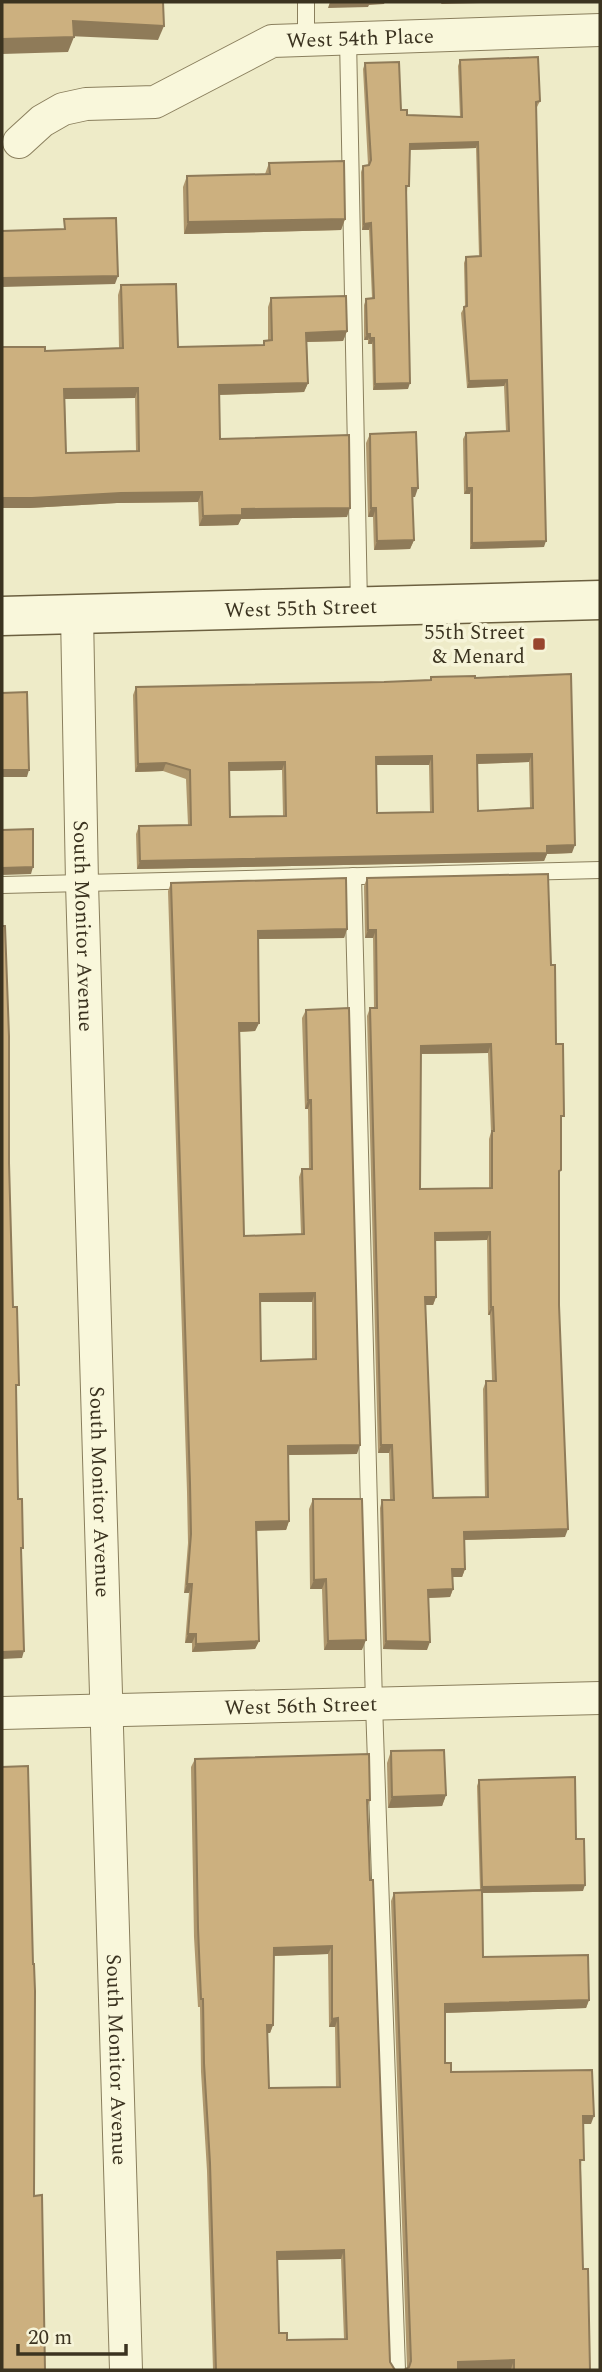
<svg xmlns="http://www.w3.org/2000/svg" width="602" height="2372" font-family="Spectral,serif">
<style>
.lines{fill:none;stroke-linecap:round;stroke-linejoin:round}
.service-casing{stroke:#8a7f5d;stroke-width:18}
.minor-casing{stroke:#8a7f5d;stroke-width:34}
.secondary-casing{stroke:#6c6040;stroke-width:41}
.service{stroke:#f9f7db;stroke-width:16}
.minor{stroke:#f9f7db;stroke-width:32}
.secondary{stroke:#f9f7db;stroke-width:38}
.wall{fill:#af976d;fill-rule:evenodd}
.shaded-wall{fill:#8f7b59}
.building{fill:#ccb07f;stroke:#8f7b59;stroke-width:2;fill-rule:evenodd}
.poi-dot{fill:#98452e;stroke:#f6f4d8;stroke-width:2.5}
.labels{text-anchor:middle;stroke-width:7;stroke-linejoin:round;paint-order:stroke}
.street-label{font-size:21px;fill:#3b3320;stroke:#f6f4d8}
.poi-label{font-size:21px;fill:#3b3320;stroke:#f6f4d8;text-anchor:end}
</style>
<rect width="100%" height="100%" fill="#eeebc8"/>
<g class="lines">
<defs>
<g id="service">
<polyline points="306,2 306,40"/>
<polyline points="348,38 359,606"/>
<polyline points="353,876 374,1704 397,2370"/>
<polyline points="2,885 600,870"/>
</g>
<g id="minor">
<path id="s1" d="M19,142l23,-21 21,-12 23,-5 69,-2 117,-61 328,-11"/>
<path id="s2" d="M77,614l5,269 44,1487"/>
<path id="s3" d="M2,1713l598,-15"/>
</g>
<g id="secondary">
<path id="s4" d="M2,616l598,-16"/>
</g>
</defs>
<use href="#service" class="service-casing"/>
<use href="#minor" class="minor-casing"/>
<use href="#secondary" class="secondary-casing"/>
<use href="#service" class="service"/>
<use href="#minor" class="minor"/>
<use href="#secondary" class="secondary"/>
</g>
<g class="wall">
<polygon points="460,60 540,101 537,107 536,108 544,547 470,549 470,494 464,494 463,439 466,433 506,431 504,386 467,388 461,313 465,306 464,263 466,257 479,256 476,148 410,150 407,192 406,192 408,389 373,390 372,344 368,344 368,340 364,340 364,305 366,299 372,298 369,230 362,230 361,172 363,166 368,165 363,69 365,63 401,110 407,115 460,117 458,66"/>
<polygon points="269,163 345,219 341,230 184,234 183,187 187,176 265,174"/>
<path d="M121,285l57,62 85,-2 1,-4 4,-1v-33l3,-9 76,33 -4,10 -36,1 1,41 -4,9 -85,3 1,44 127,78 -106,2 -3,6 -39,1 -1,-24 -81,1 -88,5 16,-157 74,-3 -1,-53zM135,398l1,53 -70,2 -1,-54z"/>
<polygon points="370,434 415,497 412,497 414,540 410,549 374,550 373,517 368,517 366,443"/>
<path d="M571,674l1,179 -25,1 -3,7 -407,8 -1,-35 3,-8 49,-1 -2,-46 -23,-8 -28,1 -2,-77 3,-8 248,-5 46,-2 1,-3 44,1zM529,762l1,46 -52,3 -1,-47zM376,765h53l1,47 -53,1zM282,770l1,46 -53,1 -1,-46z"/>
<path d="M367,878l184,87 10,159 -2,52v129l6,232 -101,3 1,29 -3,8h-10l1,12 -3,8 -22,1 -1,52 -44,-1 -3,-141 2,-8h8l-1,-47h-11l-11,-437 3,-8h4l-1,-70h-8l-1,-52zM488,1053l3,79 -2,7v49l-69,1 1,-135zM487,1240l1,75h2l2,66h-6l-3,8 2,108 -52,1 -8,-193h8l3,-8 -1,-56z"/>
<path d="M171,883l176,46 -3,9 -86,1 1,84 -4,8 -15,1 4,204 57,-2 -2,-57 3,-8h7l-1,-60h-3l-3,-91 4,-8 51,444 -69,1 1,66 -3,9h-30l3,111 -4,8 -63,3v-9h-7l4,-50h-5l4,-50 -1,-51 -19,-601zM260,1302h52v57l-51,2z"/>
<polygon points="313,1499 362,1650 324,1650 322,1589 310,1589 309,1509"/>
<polygon points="391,1751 446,1795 442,1806 388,1808 387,1763"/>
<path d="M195,1759l175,41 -3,8 23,554 5,8h-182l-6,-199 -6,-99 -1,-65h-2l-4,-70 -3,-170zM328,1954l1,73h6l1,60 -67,1 -2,-55h3l3,-8 1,-69zM341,2259l3,80 -57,1 -8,-7 -2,-73z"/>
<polygon points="479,1780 576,1839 583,1891 482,1893 483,1957 589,2000 586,2008 445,2013 445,2063 451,2072 591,2124 583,2124 581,2168 583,2269 590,2370 511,2370 511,2369 458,2370 407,2368 391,1901 394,1893 480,1890 477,1786"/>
</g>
<g class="shaded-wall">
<polygon points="330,2 385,2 384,4 369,5 368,7 328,8"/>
<polygon points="442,2 522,2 441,4"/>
<polygon points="73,21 164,26 158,40 68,36"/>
<polygon points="74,37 68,52 2,54 2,39"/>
<polygon points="478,142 476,148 408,150 410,144"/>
<polygon points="345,219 341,230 184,234 188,222"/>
<polygon points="371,223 369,230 362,230 364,224"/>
<polygon points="118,276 115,284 2,287 2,278"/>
<polygon points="347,331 343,341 303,342 306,333"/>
<polygon points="367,334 370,334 368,340 364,340"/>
<polygon points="370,338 374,338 372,344 368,344"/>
<polygon points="507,380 504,386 467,388 469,381"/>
<polygon points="308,383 304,392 215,395 219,385"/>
<polygon points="410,383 408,389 373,390 375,384"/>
<polygon points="138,388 135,398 61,399 64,389"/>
<polygon points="412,488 418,488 415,497 409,497"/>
<polygon points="467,488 472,488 470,494 464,494"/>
<polygon points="202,492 198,502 117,503 29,508 2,508 2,498 121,493"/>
<polygon points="350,508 347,517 241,519 238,525 199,526 203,516 242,509"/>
<polygon points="371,508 376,508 373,517 368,517"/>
<polygon points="414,540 410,549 374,550 377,541"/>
<polygon points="546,541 544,547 470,549 472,543"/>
<polygon points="532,754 529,762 474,764 477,755"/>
<polygon points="432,756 429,765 373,765 376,757"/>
<polygon points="285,762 282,770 226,771 229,763"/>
<polygon points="166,763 163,771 135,772 138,764"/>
<polygon points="2,770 29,770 27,777 2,777"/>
<polygon points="575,845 572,853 547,854 544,861 137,869 140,861"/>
<polygon points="33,867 31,874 2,875 2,868"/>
<polygon points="347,929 344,938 255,939 258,931"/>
<polygon points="368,930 376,930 373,938 365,938"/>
<polygon points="239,1023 259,1023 255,1031 236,1032"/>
<polygon points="491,1044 488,1053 418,1054 421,1046"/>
<polygon points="308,1100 311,1100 308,1109 305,1109"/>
<polygon points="490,1232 487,1240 432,1241 435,1233"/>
<polygon points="315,1293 312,1302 257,1302 260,1294"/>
<polygon points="425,1297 436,1297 433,1305 422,1305"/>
<polygon points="491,1307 493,1307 490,1315 488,1315"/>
<polygon points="360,1445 357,1454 285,1455 288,1446"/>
<polygon points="381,1445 392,1445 389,1453 378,1453"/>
<polygon points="289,1521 286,1530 253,1531 256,1522"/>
<polygon points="568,1529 565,1537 461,1540 464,1532"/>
<polygon points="452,1569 465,1569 462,1577 449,1577"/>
<polygon points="326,1579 322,1589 310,1589 314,1580"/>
<polygon points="187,1584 192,1584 189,1593 184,1593"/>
<polygon points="453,1589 450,1597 425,1598 428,1590"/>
<polygon points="188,1634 196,1634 192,1643 185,1643"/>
<polygon points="366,1640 362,1650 324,1650 328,1641"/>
<polygon points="259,1641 255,1649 192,1652 196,1644"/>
<polygon points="386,1641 430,1642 427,1650 383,1649"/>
<polygon points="24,1651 22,1658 2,1659 2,1652"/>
<polygon points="446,1795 442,1806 388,1808 392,1797"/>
<polygon points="585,1885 583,1891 480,1893 482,1887"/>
<polygon points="332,1946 328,1954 271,1956 274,1948"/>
<polygon points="589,2000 586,2008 442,2013 445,2004"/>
<polygon points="338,2018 335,2027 329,2027 332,2019"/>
<polygon points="267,2025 273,2025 270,2033 264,2033"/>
<polygon points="583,2116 594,2116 591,2124 580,2124"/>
<polygon points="344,2250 341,2259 274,2260 277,2252"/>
<polygon points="514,2360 511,2369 455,2370 458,2362"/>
</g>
<g class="building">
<polygon points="2,2 163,2 164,26 73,21 74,37 2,39"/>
<polygon points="538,57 540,101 536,102 546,541 472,543 472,488 467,488 466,433 509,431 507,380 469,381 464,307 467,306 466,257 481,256 478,142 410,144 409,186 406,186 410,383 375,384 374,338 370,338 370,334 367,334 366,299 374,298 371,223 364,224 363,166 369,165 371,160 365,63 399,62 401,110 407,110 407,115 462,117 460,60"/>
<polygon points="344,161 345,219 188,222 187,176 270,174 269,163"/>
<polygon points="116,218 118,276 2,278 2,231 65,229 64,219"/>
<path d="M176,284l2,63 86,-2v-4l8,-1 -1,-42 75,-2 1,35 -41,2 2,50 -89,2 1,54 129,-4 1,73 -108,1v6l-39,1 -1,-24 -81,1 -89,5h-30v-151h43v4l78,-3 -2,-63zM138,388l1,63 -73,2 -2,-64z"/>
<polygon points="416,432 418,488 412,488 414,540 377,541 376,508 371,508 370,434"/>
<path d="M571,674l4,171 -28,1v7l-407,8 -1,-35 52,-1 -1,-55 -24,-7 -28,1 -2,-77 248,-5 47,-2v-3l44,-1v2zM532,754l1,54 -55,3 -1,-56zM432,756l1,56 -56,1 -1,-56zM285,762l1,54 -56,1 -1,-54z"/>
<polygon points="27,692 29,770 2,770 2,693"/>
<polygon points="33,829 33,867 2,868 2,830"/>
<path d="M548,874l3,91h4l1,79h7l1,72h-3v54l-2,1v134l9,224 -104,3 1,37h-13l1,20 -25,1 2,52 -44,-1 -4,-141h12l-2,-55h-11l-11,-437h7l-1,-78h-8l-1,-52zM491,1044l3,87h-2v57l-72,1 1,-143zM490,1232l1,75h2l3,74h-10l2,116 -55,1 -8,-201h11l-1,-64z"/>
<path d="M346,878l1,51 -89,2 1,92h-20l5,213 60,-2 -2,-65h10l-1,-69h-3l-2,-90 43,-2 11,437 -72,1 1,75 -33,1 3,119 -63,3v-10h-8l4,-50h-5l4,-50 -1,-51 -19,-600zM315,1293l1,66 -55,2 -1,-67z"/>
<polygon points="2,926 5,926 9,1036 9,1163 13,1307 17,1307 19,1385 16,1385 18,1499 22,1499 23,1548 21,1548 24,1651 2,1652"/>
<polygon points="313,1499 362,1499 366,1640 328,1641 326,1579 314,1580"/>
<polygon points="444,1750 446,1795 392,1797 391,1751"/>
<path d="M369,1754l1,46h-3l3,80h3l17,482 5,8h-179l-6,-207 -6,-100 -1,-64h-2l-3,-71 -3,-169zM332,1946v73l6,-1 2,69 -71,1 -2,-63h6l1,-77zM344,2250l3,89 -60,1v-7h-8l-2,-81z"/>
<polygon points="28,1766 33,1964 34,1964 35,1991 34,2196 42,2195 45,2370 2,2370 2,1767"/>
<polygon points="575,1777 576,1839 584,1839 585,1885 482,1887 479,1780"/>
<polygon points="482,1890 483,1957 588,1955 589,2000 445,2004 445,2063 451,2063 451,2072 592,2070 594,2116 583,2116 584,2160 580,2160 583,2269 588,2269 590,2370 514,2370 514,2360 458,2362 458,2370 404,2370 409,2367 411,2361 394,1893"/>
</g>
<rect class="poi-dot" x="532" y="637" width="14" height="14" rx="3.5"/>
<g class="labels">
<g class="street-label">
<text dy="7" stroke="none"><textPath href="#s1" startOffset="368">West 54th Place</textPath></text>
<text dy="7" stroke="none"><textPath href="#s4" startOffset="299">West 55th Street</textPath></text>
<text dy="7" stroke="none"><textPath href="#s2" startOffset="312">South Monitor Avenue</textPath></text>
<text dy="7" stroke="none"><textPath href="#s2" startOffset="878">South Monitor Avenue</textPath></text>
<text dy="7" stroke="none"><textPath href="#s3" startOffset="299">West 56th Street</textPath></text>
<text dy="7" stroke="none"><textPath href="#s2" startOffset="1446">South Monitor Avenue</textPath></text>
</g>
<g class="poi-label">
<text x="525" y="639">55th Street<tspan x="525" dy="24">&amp; Menard</tspan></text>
</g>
</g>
<rect width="602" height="2372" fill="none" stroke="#3b3320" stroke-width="7"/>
<path d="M18 2344v10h108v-10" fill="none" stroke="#3b3320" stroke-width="3.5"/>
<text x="28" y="2344" font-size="21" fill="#3b3320" stroke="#f6f4d8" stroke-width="5" paint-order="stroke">20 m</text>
</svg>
